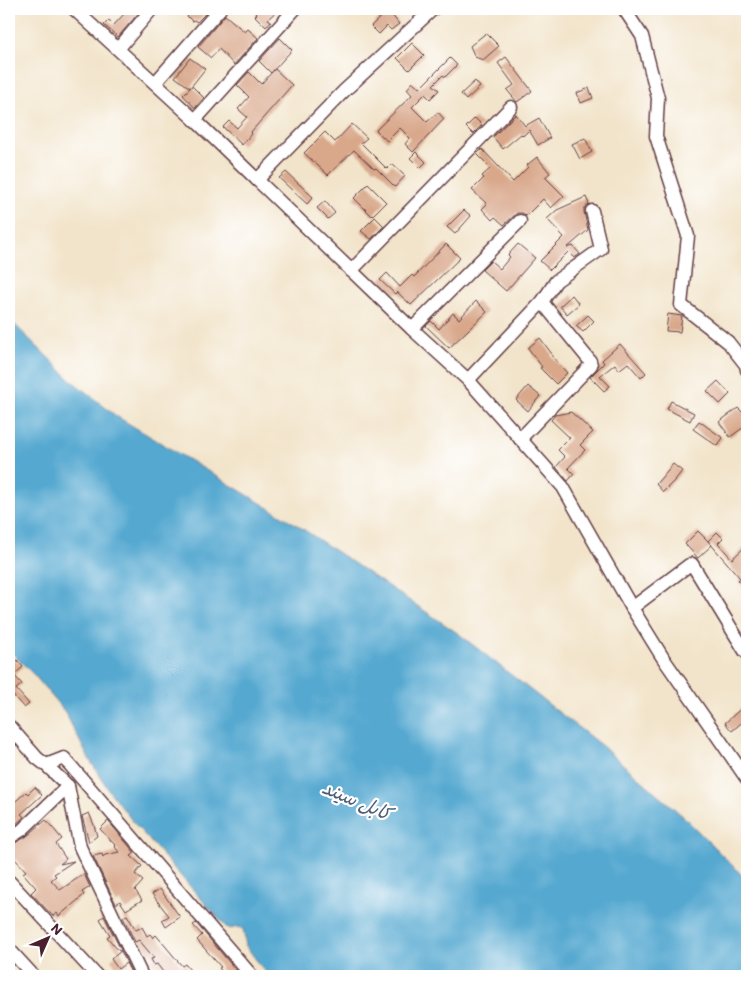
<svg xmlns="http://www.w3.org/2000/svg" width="756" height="985" font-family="Itim,'Playpen Sans Arabic',sans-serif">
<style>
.water{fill:#55a8d0;stroke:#50647e}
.building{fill:#d9a88b}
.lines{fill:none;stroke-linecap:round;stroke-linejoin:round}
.minor-casing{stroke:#633d43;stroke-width:15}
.minor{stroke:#fff;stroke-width:12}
.labels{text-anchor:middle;stroke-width:4.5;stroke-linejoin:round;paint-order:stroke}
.water-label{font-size:19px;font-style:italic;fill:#4f5d75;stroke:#fff}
</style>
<rect width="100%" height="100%" fill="#fff"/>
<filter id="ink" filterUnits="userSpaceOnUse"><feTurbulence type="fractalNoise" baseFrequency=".02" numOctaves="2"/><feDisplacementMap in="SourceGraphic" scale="10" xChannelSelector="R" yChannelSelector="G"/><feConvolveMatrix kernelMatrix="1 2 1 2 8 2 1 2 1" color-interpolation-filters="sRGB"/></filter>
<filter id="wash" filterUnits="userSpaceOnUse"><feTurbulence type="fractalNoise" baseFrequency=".0096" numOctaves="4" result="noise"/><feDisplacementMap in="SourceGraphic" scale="20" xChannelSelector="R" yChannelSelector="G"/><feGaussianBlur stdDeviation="1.12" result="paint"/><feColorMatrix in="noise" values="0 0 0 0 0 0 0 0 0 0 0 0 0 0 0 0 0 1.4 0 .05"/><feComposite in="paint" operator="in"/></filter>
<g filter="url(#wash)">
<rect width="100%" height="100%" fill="#f2e4ca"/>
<polygon class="water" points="9,319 72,381 116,416 294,523 459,634 602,746 685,818 747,880 747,976 268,976 246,946 243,929 239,927 229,929 226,927 134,823 110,792 88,757 65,712 35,676 9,650"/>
<g id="blocks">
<g class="building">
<polygon points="118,9 142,9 118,37 104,25 109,20 114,25 124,14"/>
<polygon points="193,9 200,9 206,13 197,22 194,20 192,21 187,16"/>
<polygon points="252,9 279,9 268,19 271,21 266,27 255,16 257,14"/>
<polygon points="388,10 399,24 391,30 387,26 379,34 371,26"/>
<polygon points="225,15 245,32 248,29 258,38 234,65 219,49 211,58 198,47"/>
<polygon points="486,33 499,46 483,60 475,57 470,46"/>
<polygon points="280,38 292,50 271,73 259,61"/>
<polygon points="412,43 424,55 409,70 397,58"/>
<polygon points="506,57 532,91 517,102 507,90 514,85 498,63"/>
<polygon points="190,58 205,69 190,88 175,77"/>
<polygon points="450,58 457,65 445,77 443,75 433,85 439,90 430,99 425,94 412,107 427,122 438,112 444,119 413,152 405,144 410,138 400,128 387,141 376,130 412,95 407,89 413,82 420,88"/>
<polygon points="275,69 292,85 250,133 251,134 242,145 223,127 229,121 237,128 247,117 238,109 249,97 237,85 249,72 261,84"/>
<polygon points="475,81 480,87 466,100 461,94"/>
<polygon points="192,86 204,98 195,108 183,95"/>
<polygon points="589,88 593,98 581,103 577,93"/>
<polygon points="516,114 525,126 539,118 550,138 538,145 529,130 523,136 521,134 503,149 493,137"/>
<polygon points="475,118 482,125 473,134 466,127"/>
<polygon points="352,124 367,138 361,143 387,169 392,164 405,176 395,187 376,168 374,169 354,150 328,175 304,153 325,132 335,142"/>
<polygon points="585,138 592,152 580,159 572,144"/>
<polygon points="482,149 513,182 528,167 527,165 537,157 550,173 545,177 564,196 551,208 543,199 526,216 523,213 517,213 504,225 495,217 492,220 482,209 487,204 472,190 484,178 482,176 491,168 477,154"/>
<polygon points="416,152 426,162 420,168 410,158"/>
<polygon points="286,172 313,197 307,204 279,178"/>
<polygon points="368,184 386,202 372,216 354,198"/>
<polygon points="586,197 589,204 584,208 584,212 588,230 567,248 573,246 580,254 574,258 568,252 550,270 540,261 564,237 547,219 557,210"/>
<polygon points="325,201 335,213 328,219 317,208"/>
<polygon points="464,210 471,216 455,234 447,227"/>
<polygon points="375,217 384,226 371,239 361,231"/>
<polygon points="446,244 460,258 411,305 397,292 395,294 380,280 387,273 400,287 412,275 414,277"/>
<polygon points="518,244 535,258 506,291 482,270 491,261 500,269 510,257 508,255"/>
<polygon points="572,295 579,304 567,314 560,306"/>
<polygon points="476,301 487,312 449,348 426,326 431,321 439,329 453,313 459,319"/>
<polygon points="668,314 682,316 680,332 666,331"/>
<polygon points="588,315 594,321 583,332 576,326"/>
<polygon points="540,338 552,354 551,355 567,373 556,384 540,368 542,367 528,348"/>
<polygon points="620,344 646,373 641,378 628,363 619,370 615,364 600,376 610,386 604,391 590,377 604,363 602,360"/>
<polygon points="718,381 730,394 720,404 707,391"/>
<polygon points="528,386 540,396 528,411 516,400"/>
<polygon points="671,401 694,413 690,421 667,409"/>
<polygon points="738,408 742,412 744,411 747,415 747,425 730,437 719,422"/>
<polygon points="571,412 593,432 580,445 585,450 568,468 574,474 568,481 556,467 565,457 558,450 570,438 551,420 555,415"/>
<polygon points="699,421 723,438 717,446 693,429"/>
<polygon points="673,464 682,471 676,479 663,492 656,484"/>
<polygon points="698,531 712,545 698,558 685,544"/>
<polygon points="717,532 723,538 718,543 732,559 747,545 747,591 738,580 740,578 708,541"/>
<polygon points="16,659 23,667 14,675 22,684 16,689 29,704 24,708 11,693 9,696 9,665"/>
<polygon points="747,703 747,718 732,731 725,723"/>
<polygon points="35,787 42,795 21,814 24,817 16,824 9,816 9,807 26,792 28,794"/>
<polygon points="89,813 94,825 97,836 89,842 82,816"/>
<polygon points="46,820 62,839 56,844 66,859 60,864 74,861 54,874 56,876 51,880 60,890 84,874 90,887 82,892 84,895 59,916 57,913 53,916 31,893 36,888 23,873 26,871 15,859 9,865 9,846 26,837"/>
<polygon points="108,821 135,853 131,856 142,866 135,874 143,881 135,890 142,900 126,910 120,901 116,904 93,856 102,854 103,857 105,855 119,852 115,847 116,846 100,829"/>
<polygon points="160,889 180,917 166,927 162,920 169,916 152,894"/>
<polygon points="127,915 136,930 142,927 147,936 150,934 153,938 156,935 182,966 185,964 195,976 172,976 169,973 166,976 157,964 154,965 151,959 154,958 139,940 135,942 123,917"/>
<polygon points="104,916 121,950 119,951 107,937 110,935 100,919"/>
<polygon points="196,923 241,976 226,976 219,968 221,967 197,940 202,935 193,925"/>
<polygon points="121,951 133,976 126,963 118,969 111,959"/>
</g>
</g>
</g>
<g filter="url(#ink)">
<use href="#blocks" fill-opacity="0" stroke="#633d43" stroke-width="1"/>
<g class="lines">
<defs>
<g id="minor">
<polyline points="74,9 195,120 412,329 468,380 563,487 632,608 663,658 747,779"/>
<polyline points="624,9 642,36 658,98 656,136 688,236 681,305 728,342 746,365 747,370"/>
<polyline points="118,49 152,9"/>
<polyline points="155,83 220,9"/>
<polyline points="195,120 295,9"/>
<polyline points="257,180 344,91 433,9"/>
<polyline points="351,271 511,107"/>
<polyline points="412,329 520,221"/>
<polyline points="468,380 542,302 556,281 601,249 592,211"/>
<polyline points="520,439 591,365 590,361 542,302"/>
<polyline points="632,608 689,565 692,564 745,651 747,653"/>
<polyline points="9,726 37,758 46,765 64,758 252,976"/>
<polyline points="46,765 68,786 80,847 142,976"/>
<polyline points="9,838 22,830 68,786"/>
<polyline points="9,881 97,976"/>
<polyline points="9,949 31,973"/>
</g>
</defs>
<use href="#minor" class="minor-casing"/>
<use href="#minor" class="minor"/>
</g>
</g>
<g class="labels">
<g class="water-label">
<text transform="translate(357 800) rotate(23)" y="7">کابل سيند</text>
</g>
</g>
<rect width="756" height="985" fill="none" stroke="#fff" stroke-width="30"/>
<g transform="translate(48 938) rotate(45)" stroke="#ffffff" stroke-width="4" paint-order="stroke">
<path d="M0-4L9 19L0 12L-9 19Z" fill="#4a1f2b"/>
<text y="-8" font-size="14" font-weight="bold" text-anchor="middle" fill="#4a1f2b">N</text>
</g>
</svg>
